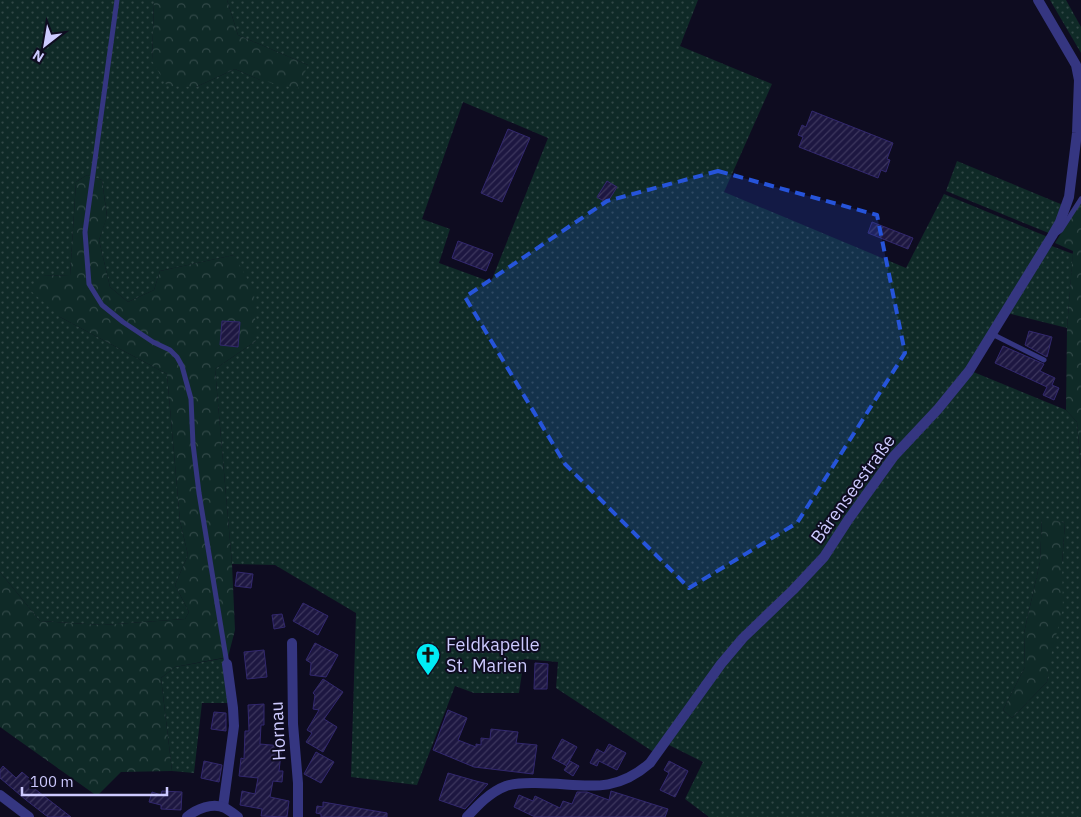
<svg xmlns="http://www.w3.org/2000/svg" width="1081" height="817" font-family="'IBM Plex Sans',sans-serif">
<style>
.grass{fill:url(#grass-dots);fill-rule:evenodd}
.forest{fill:url(#forest-crowns)}
.building{fill:url(#building-hatch);stroke:#32286e}
.lines{fill:none;stroke-linecap:round;stroke-linejoin:round}
.service{stroke:#353681;stroke-width:5}
.minor{stroke:#353681;stroke-width:10}
.marked{fill:#2654da;fill-opacity:0.2;stroke:#2654da;stroke-width:4;stroke-dasharray:10 6;stroke-linejoin:round}
.labels{text-anchor:middle;stroke-width:4;stroke-linejoin:round;paint-order:stroke}
.street-label{font-size:18px;fill:#cdcaff;stroke:#0e0c20}
.poi-label{font-size:18px;fill:#cdcaff;stroke:#0e0c20;text-anchor:start}
</style>
<defs>
<pattern id="grass-dots" width="8" height="8" patternUnits="userSpaceOnUse" patternTransform="scale(1.25)"><rect width="8" height="8" fill="#0f2a27"/><path d="M2 2h.1M6 6h.1" fill="none" stroke="#314847" stroke-width="1.8" stroke-linecap="round"/></pattern>
<pattern id="forest-crowns" width="20" height="18" patternUnits="userSpaceOnUse" patternTransform="scale(1.25)"><rect width="20" height="18" fill="#0f2a27"/><path d="M2 6a3 3 0 1 1 6 0M12 15a3 3 0 1 1 6 0" fill="none" stroke="#314847"/></pattern>
<pattern id="building-hatch" width="6" height="6" patternUnits="userSpaceOnUse" patternTransform="scale(1.25)"><rect width="6" height="6" fill="#1d1741"/><path d="M-1 1l2-2M0 6l6-6M5 7l2-2" fill="none" stroke="#3d375e"/></pattern>
</defs>
<rect width="100%" height="100%" fill="#0e0c20"/>
<g class="grass">
<path d="M0,0h154l-2,61 44,26 39,-18 25,11 48,-15 -70,-30 -11,-35h471l-18,46 92,38 -48,108 182,76 38,-74 104,43 -83,132 -144,186 -80,82 -86,116 -99,-65 2,-26 -34,-3 -5,34h-45l-19,-7 -38,99 -66,-8 5,-164 -81,-48 -43,-1 -17,-195 41,-28 -22,-86 -74,16 -6,19 -26,12 -18,-15 -11,-47 8,-24 -5,-36 -15,-5 -11,7 -6,94 -29,-1 19,42 107,57 13,147 8,34 -13,30 14,27 -4,7 -83,6 -62,-4 -40,-49zM463,102l85,36 -57,144 -52,-19 11,-34 -28,-10z"/>
<polygon points="1050,0 1066,0 1081,27 1081,53"/>
<polygon points="957,161 1063,205 1051,234 946,191"/>
<polygon points="1049,245 1073,254 1067,328 1007,313"/>
<path d="M971,371l95,39 11,12 4,47v348h-372l-24,-18 18,-37 -36,-18 57,-79 71,-74 100,-132zM1042,518l23,5 -3,40 -15,119 -35,36 -9,-8 22,-43 -1,-34 16,-71z"/>
<polygon points="225,658 231,703 202,703 194,773 172,771 161,678 175,667"/>
</g>
<g class="forest">
<polygon points="154,0 227,0 238,35 308,65 298,89 260,80 235,69 196,87 167,86 152,61"/>
<polygon points="87,175 102,180 107,217 99,240 110,287 128,302 154,290 160,271 234,255 254,291 256,341 215,369 232,564 235,630 228,657 175,667 161,678 172,771 121,772 97,796 0,727 0,572 40,621 102,625 185,619 189,612 175,585 188,555 180,521 167,374 60,317 31,291 41,275 70,276 76,182"/>
<polygon points="1081,201 1081,469 1077,422 1066,410 1067,328 1073,251 1055,243"/>
<polygon points="1042,517 1065,523 1062,563 1063,609 1052,651 1047,682 1012,718 1003,710 1025,667 1024,633 1040,562"/>
</g>
<g class="building">
<polygon points="812,111 893,143 887,159 890,160 886,172 881,170 878,178 799,147 803,137 798,135 802,125 806,127"/>
<polygon points="508,129 530,138 502,202 481,193"/>
<polygon points="607,181 617,187 607,203 597,197"/>
<polygon points="872,222 913,238 908,249 868,233"/>
<polygon points="458,241 493,254 486,271 452,258"/>
<polygon points="222,321 240,322 238,347 220,345"/>
<polygon points="1029,331 1052,337 1047,357 1025,345"/>
<polygon points="1003,346 1044,364 1040,371 1055,378 1052,385 1059,388 1054,400 1043,395 1047,387 995,363"/>
<polygon points="237,572 253,574 251,588 235,586"/>
<polygon points="303,603 328,616 318,635 293,621"/>
<polygon points="282,614 285,627 274,629 272,615"/>
<polygon points="315,643 338,655 326,677 310,675 311,663 306,660"/>
<polygon points="264,650 267,677 247,679 244,652"/>
<polygon points="535,663 548,664 547,689 534,689"/>
<polygon points="323,679 343,692 324,719 337,727 323,752 306,742 312,733 307,730 319,710 313,709 315,695 313,693"/>
<polygon points="264,704 264,725 261,725 260,744 282,746 279,771 283,771 282,782 273,781 270,797 289,801 287,817 261,816 262,809 240,805 242,791 255,794 258,778 239,776 241,758 244,759 245,731 249,731 248,705"/>
<polygon points="448,710 467,718 458,740 476,747 476,744 481,745 481,738 490,739 491,729 518,732 516,743 537,745 533,774 474,767 433,750"/>
<polygon points="214,712 226,713 226,731 211,729"/>
<polygon points="562,739 577,747 567,765 570,761 579,766 573,776 564,770 567,766 552,758"/>
<polygon points="609,744 626,753 617,770 599,761 597,766 590,763 597,749 604,753"/>
<polygon points="316,752 334,762 321,783 304,774"/>
<polygon points="204,761 222,765 219,782 201,778"/>
<polygon points="669,761 688,771 675,797 660,790 669,773 664,770"/>
<polygon points="3,766 16,778 22,772 38,786 35,789 71,817 48,817 26,800 0,778 0,770"/>
<polygon points="448,773 476,781 488,784 465,809 439,800"/>
<polygon points="162,791 182,792 181,810 161,809 161,805 149,802 152,792 161,795"/>
<polygon points="611,791 668,809 665,817 535,817 514,807 519,795 533,801 535,796 560,808 563,801 572,804 577,792 587,792 609,800"/>
<polygon points="323,802 387,813 387,817 321,817 321,814 316,813 317,806 323,807"/>
</g>
<g class="lines">
<g class="service">
<polyline points="117,0 85,232 89,284 102,305 123,322 153,342 170,350 177,357 182,366 191,399 193,444 199,493 227,664"/>
<polyline points="1057,233 1061,230 1081,199"/>
<polyline points="992,334 1044,360"/>
</g>
<g class="minor">
<polyline points="292,643 293,724 298,783 298,817"/>
<polyline points="0,795 29,817"/>
<polyline points="223,807 234,726 233,708 227,664"/>
<path d="M187,817c9,-8 26,-15 38,-9 4,2 9,6 13,9"/>
<path d="M467,817c11,-12 23,-25 39,-31 8,-3 17,-3 26,-3 47,-1 78,15 118,-20l71,-99 22,-26 50,-48 31,-33 24,-37 46,-64 44,-47 31,-38 83,-135 8,-14 9,-25 8,-64 2,-53 -3,-15 -38,-65"/>
</g>
</g>
<path class="marked" d="M718,171l159,44 28,138 -108,170 -108,65 -124,-124 -100,-167 142,-96z"/>
<defs>
<symbol id="church-pin" viewBox="-11 -11 22 30"><path d="M0 17L-7.5 6A9.5 9.5 0 1 1 7.5 6Z" fill="#00ebf5" stroke="#0e0c20"/><path d="M-1.2-6h2.4v3.5h3.3v2.4h-3.3V6h-2.4V-.1h-3.3v-2.4h3.3Z" fill="#111"/></symbol>
</defs>
<g fill-rule="evenodd">
<use href="#church-pin" x="414" y="641" width="28" height="38"/>
</g>
<g class="labels">
<g class="street-label">
<text transform="translate(853 489) rotate(-54)" y="6">Bärenseestraße</text>
<text transform="translate(278 731) rotate(-93)" y="6">Hornau</text>
</g>
<g class="poi-label">
<text x="446" y="651">Feldkapelle<tspan x="446" dy="21">St. Marien</tspan></text>
</g>
</g>
<g transform="translate(45 45) rotate(211)" stroke="#0e0c20" stroke-width="4" paint-order="stroke">
<path d="M0-4L9 19L0 12L-9 19Z" fill="#cdcaff"/>
<text y="-8" font-size="14" font-weight="bold" text-anchor="middle" fill="#cdcaff">N</text>
</g>
<path d="M22 787v8h145v-8" fill="none" stroke="#cdcaff" stroke-width="2.5"/>
<text x="30" y="787" font-size="15" fill="#cdcaff" stroke="#0e0c20" stroke-width="4" paint-order="stroke">100 m</text>
</svg>
